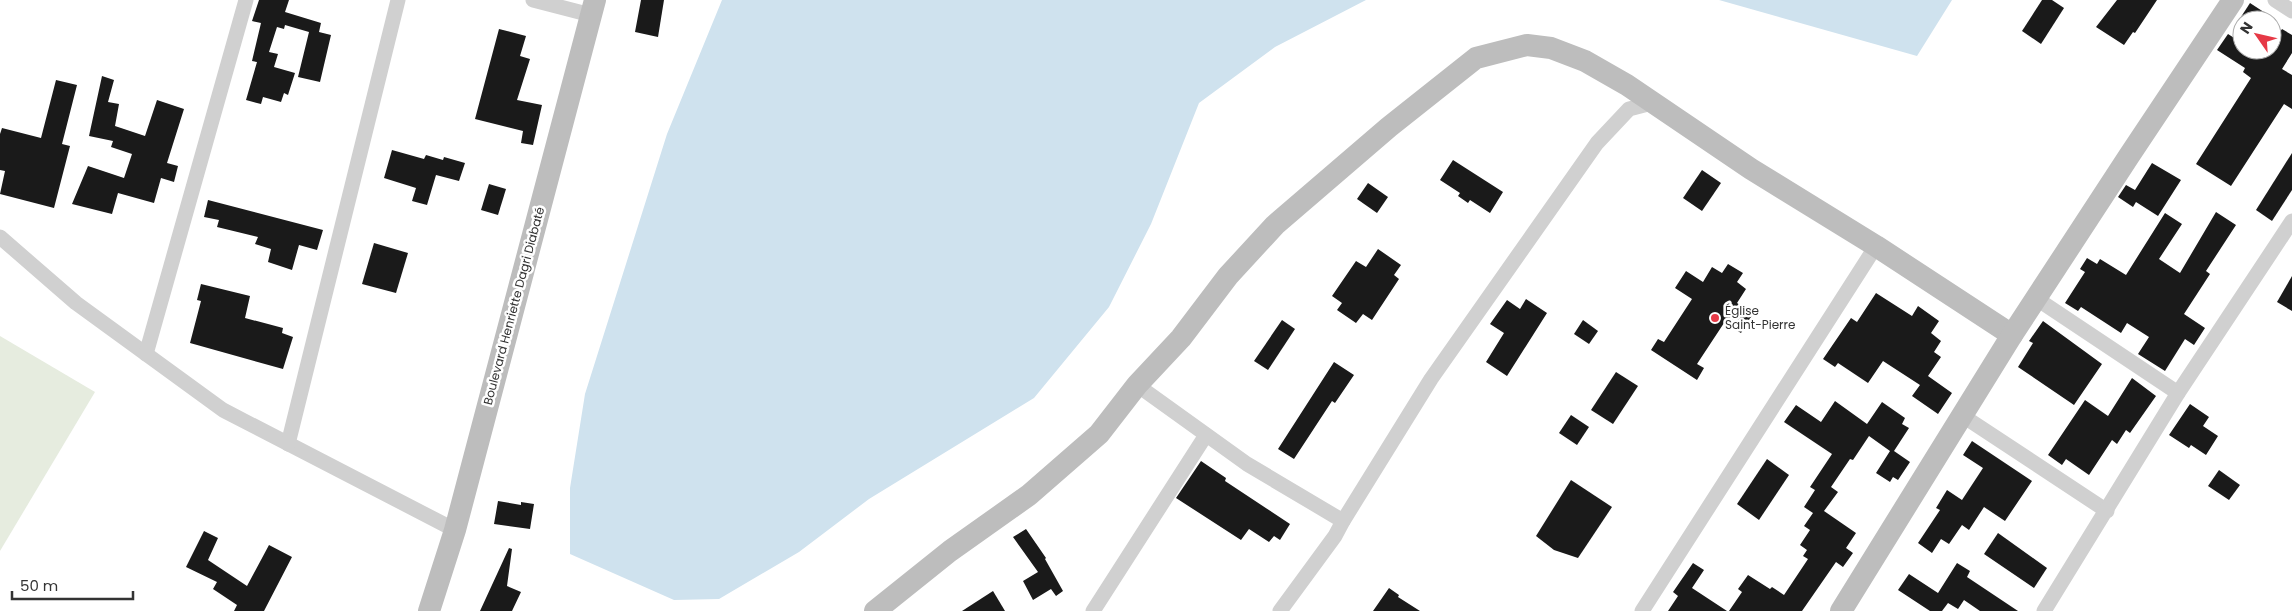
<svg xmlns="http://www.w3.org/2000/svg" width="2292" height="611" font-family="Poppins,sans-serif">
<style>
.green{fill:#e6ecdf}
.water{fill:#cfe2ee}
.building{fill:#1a1a1a}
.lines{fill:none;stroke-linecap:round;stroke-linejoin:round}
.street{stroke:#d0d0d0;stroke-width:15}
.secondary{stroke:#bdbdbd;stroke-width:22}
.poi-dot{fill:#e63946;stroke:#fff;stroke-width:2}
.labels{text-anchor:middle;stroke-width:5;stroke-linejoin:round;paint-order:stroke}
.street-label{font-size:12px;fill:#333;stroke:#fff}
.poi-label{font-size:12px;fill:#333;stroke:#fff;text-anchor:start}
</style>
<rect width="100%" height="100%" fill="#fff"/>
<polygon class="green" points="0,336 95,392 0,551"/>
<g class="water">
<polygon points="722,0 1366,0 1275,47 1199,103 1151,224 1109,307 1034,398 869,499 799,552 719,599 674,600 570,554 570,488 585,394 667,134"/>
<polygon points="1719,0 1952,0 1917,56"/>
</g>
<g class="building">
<polygon points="259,0 289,0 285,12 321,23 319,32 331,35 320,82 298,77 309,32 285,25 284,29 277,27 269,52 278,54 274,67 295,73 288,95 284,93 281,102 263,97 261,104 246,100 257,62 252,61 261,23 252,21"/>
<polygon points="641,0 664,0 658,37 635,32"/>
<polygon points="2042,0 2052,0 2064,8 2041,44 2022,31"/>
<polygon points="2117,0 2157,0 2135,33 2133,32 2124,45 2096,27"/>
<polygon points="2250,3 2276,20 2239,20"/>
<polygon points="499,29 526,36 520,56 530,59 517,100 542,105 533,145 521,143 523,131 475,119"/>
<polygon points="2282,29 2292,35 2292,53 2282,69 2292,75 2292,109 2284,104 2231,186 2196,164 2251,78 2243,72 2245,68 2217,50 2228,34 2242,43 2242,50 2272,50 2272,44"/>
<polygon points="102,76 114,80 108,102 119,104 115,126 145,136 157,100 184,109 167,163 178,166 174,182 161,178 154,203 118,193 112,214 72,204 88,166 124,178 132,154 111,147 113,141 89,136"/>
<polygon points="56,80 77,85 62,144 70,146 54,208 0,194 5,171 0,170 0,134 2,128 41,138"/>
<polygon points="392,150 424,159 426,155 443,160 444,157 465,163 459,181 436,175 427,205 412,201 416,188 384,178"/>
<polygon points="2292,153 2292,190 2272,221 2256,210"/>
<polygon points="1453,160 1503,192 1490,213 1470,200 1468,203 1458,196 1460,193 1440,180"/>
<polygon points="2152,163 2181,180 2158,216 2136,202 2133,207 2118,197 2126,185 2135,190"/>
<polygon points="1702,170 1721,183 1702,211 1683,198"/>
<polygon points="1368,183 1388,197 1377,213 1357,199"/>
<polygon points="489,184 506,189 498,215 481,210"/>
<polygon points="208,200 323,230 317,250 299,245 292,270 268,262 271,249 255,244 258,237 217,227 219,220 204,217"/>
<polygon points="2216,212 2236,225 2206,271 2210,274 2184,314 2205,328 2194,345 2185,339 2165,371 2138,354 2149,337 2127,323 2121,333 2081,307 2078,311 2065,303 2085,272 2080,269 2087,258 2097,264 2100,259 2126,275 2165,213 2182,224 2159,259 2180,273"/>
<polygon points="374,243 408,253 396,293 362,284"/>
<polygon points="1378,249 1401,265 1394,275 1399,279 1372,320 1363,314 1356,323 1337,310 1342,303 1332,296 1356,261 1366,267"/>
<polygon points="1728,264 1743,273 1737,282 1746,289 1737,303 1753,314 1741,333 1724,323 1697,364 1704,368 1697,380 1651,350 1658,339 1664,342 1692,299 1675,288 1686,271 1703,282 1712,267 1722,273"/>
<polygon points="2292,276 2292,311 2277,302"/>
<polygon points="201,284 250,296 245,318 283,328 282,333 293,337 283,369 190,343 201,301 197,300"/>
<polygon points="1876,293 1912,316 1918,306 1939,321 1931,333 1941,341 1934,352 1941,357 1928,376 1952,393 1938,414 1912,396 1920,385 1883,361 1868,383 1838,363 1835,367 1823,359 1851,318 1857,322"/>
<polygon points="1526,299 1547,313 1507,376 1486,362 1504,333 1490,324 1507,300 1520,309"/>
<polygon points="1282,320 1295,329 1268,370 1254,361"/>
<polygon points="1583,320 1598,331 1589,344 1574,334"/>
<polygon points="2043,321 2102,364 2074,405 2018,367 2033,343 2029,341"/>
<polygon points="1334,362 1354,375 1335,403 1332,401 1294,459 1278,449"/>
<polygon points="1616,372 1638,386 1613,424 1591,410"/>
<polygon points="2132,378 2156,396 2130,433 2126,430 2117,444 2112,440 2089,475 2066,459 2062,465 2048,455 2085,400 2108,416"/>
<polygon points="1835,401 1867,424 1882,402 1905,418 1902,424 1909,428 1894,451 1910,462 1898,480 1893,477 1890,482 1876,473 1890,451 1869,436 1853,460 1850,459 1831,487 1838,492 1824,511 1856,533 1846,548 1853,553 1843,567 1836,562 1802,611 1729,611 1742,592 1738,589 1748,575 1770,589 1772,587 1784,595 1808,559 1803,556 1807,550 1800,545 1810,530 1804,526 1813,513 1804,507 1815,490 1810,487 1832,454 1784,422 1796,405 1821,422"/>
<polygon points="2190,404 2209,417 2203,426 2218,436 2206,455 2191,445 2189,448 2169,435"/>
<polygon points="1571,415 1589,427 1577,445 1559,433"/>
<polygon points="1972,441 2032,481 2005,521 1984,507 1969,530 1962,525 1949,544 1941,539 1932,553 1918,543 1940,510 1936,508 1947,490 1962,500 1983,468 1963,455"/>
<polygon points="1767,459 1789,475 1759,520 1737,504"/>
<polygon points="1201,461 1226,478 1225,481 1290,524 1280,540 1274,536 1269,542 1249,529 1241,540 1176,498"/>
<polygon points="2219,470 2240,485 2229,500 2208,486"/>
<polygon points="1571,480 1612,507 1578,558 1554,550 1536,536"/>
<polygon points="498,501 521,505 521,502 534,504 530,529 494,524"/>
<polygon points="1026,529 1046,558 1045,559 1063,591 1056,596 1051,589 1033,600 1023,581 1038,572 1013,537"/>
<polygon points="204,531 218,538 208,560 247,586 269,545 292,557 264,611 234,611 237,605 213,589 217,582 186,567"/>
<polygon points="1998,533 2047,568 2034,588 1984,554"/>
<polygon points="509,548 512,549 507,586 521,592 512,611 480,611"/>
<polygon points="1693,563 1704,570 1692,588 1727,611 1668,611 1678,596 1673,592"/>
<polygon points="1957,563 1970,571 1967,577 2018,611 1980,611 1964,600 1958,609 1948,603 1942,611 1930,611 1898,590 1909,574 1938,593"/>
<polygon points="1389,588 1399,595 1398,597 1420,611 1373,611"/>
<polygon points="993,591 1005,611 962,611"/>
</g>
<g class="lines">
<g class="street">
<polyline points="533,0 591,15"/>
<polyline points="2275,0 2292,11"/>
<polyline points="0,237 76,303 223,410 455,530"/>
<polyline points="2037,299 2178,393"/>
<polyline points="146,354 246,0"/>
<polyline points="1137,385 1247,464 1343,521"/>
<polyline points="1963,416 2107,511"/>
<polyline points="288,444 398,0"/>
<polyline points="1093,611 1206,435"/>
<polyline points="1280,611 1335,536 1343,521 1431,379 1597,143 1629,109 1652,103"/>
<polyline points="1642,611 1876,246"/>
<polyline points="2044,611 2178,393 2292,221"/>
</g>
<g class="secondary">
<polyline points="429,611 455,530 595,0"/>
<polyline points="875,611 950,551 1029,495 1099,434 1137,385 1181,338 1228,276 1275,225 1389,127 1476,58 1527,45 1551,48 1585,61 1627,85 1751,169 1876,246 2012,335"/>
<polyline points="1841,611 2012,335 2129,156 2233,0"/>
</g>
</g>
<circle class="poi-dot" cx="1715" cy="318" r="5"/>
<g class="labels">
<g class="street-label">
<text transform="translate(514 306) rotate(-75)" y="4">Boulevard Henriette Dagri Diabaté</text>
</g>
<g class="poi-label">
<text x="1725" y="315">Église<tspan x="1725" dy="14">Saint-Pierre</tspan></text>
</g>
</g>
<g transform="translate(2257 35) rotate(304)"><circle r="24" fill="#ffffff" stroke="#adadad"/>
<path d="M0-4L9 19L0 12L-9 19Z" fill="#e63946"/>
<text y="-8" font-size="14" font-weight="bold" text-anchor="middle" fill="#333333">N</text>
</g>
<path d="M12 591v8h121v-8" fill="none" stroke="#333333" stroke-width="2.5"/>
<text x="20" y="591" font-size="15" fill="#333333" stroke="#ffffff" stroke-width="4" paint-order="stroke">50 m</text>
</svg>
